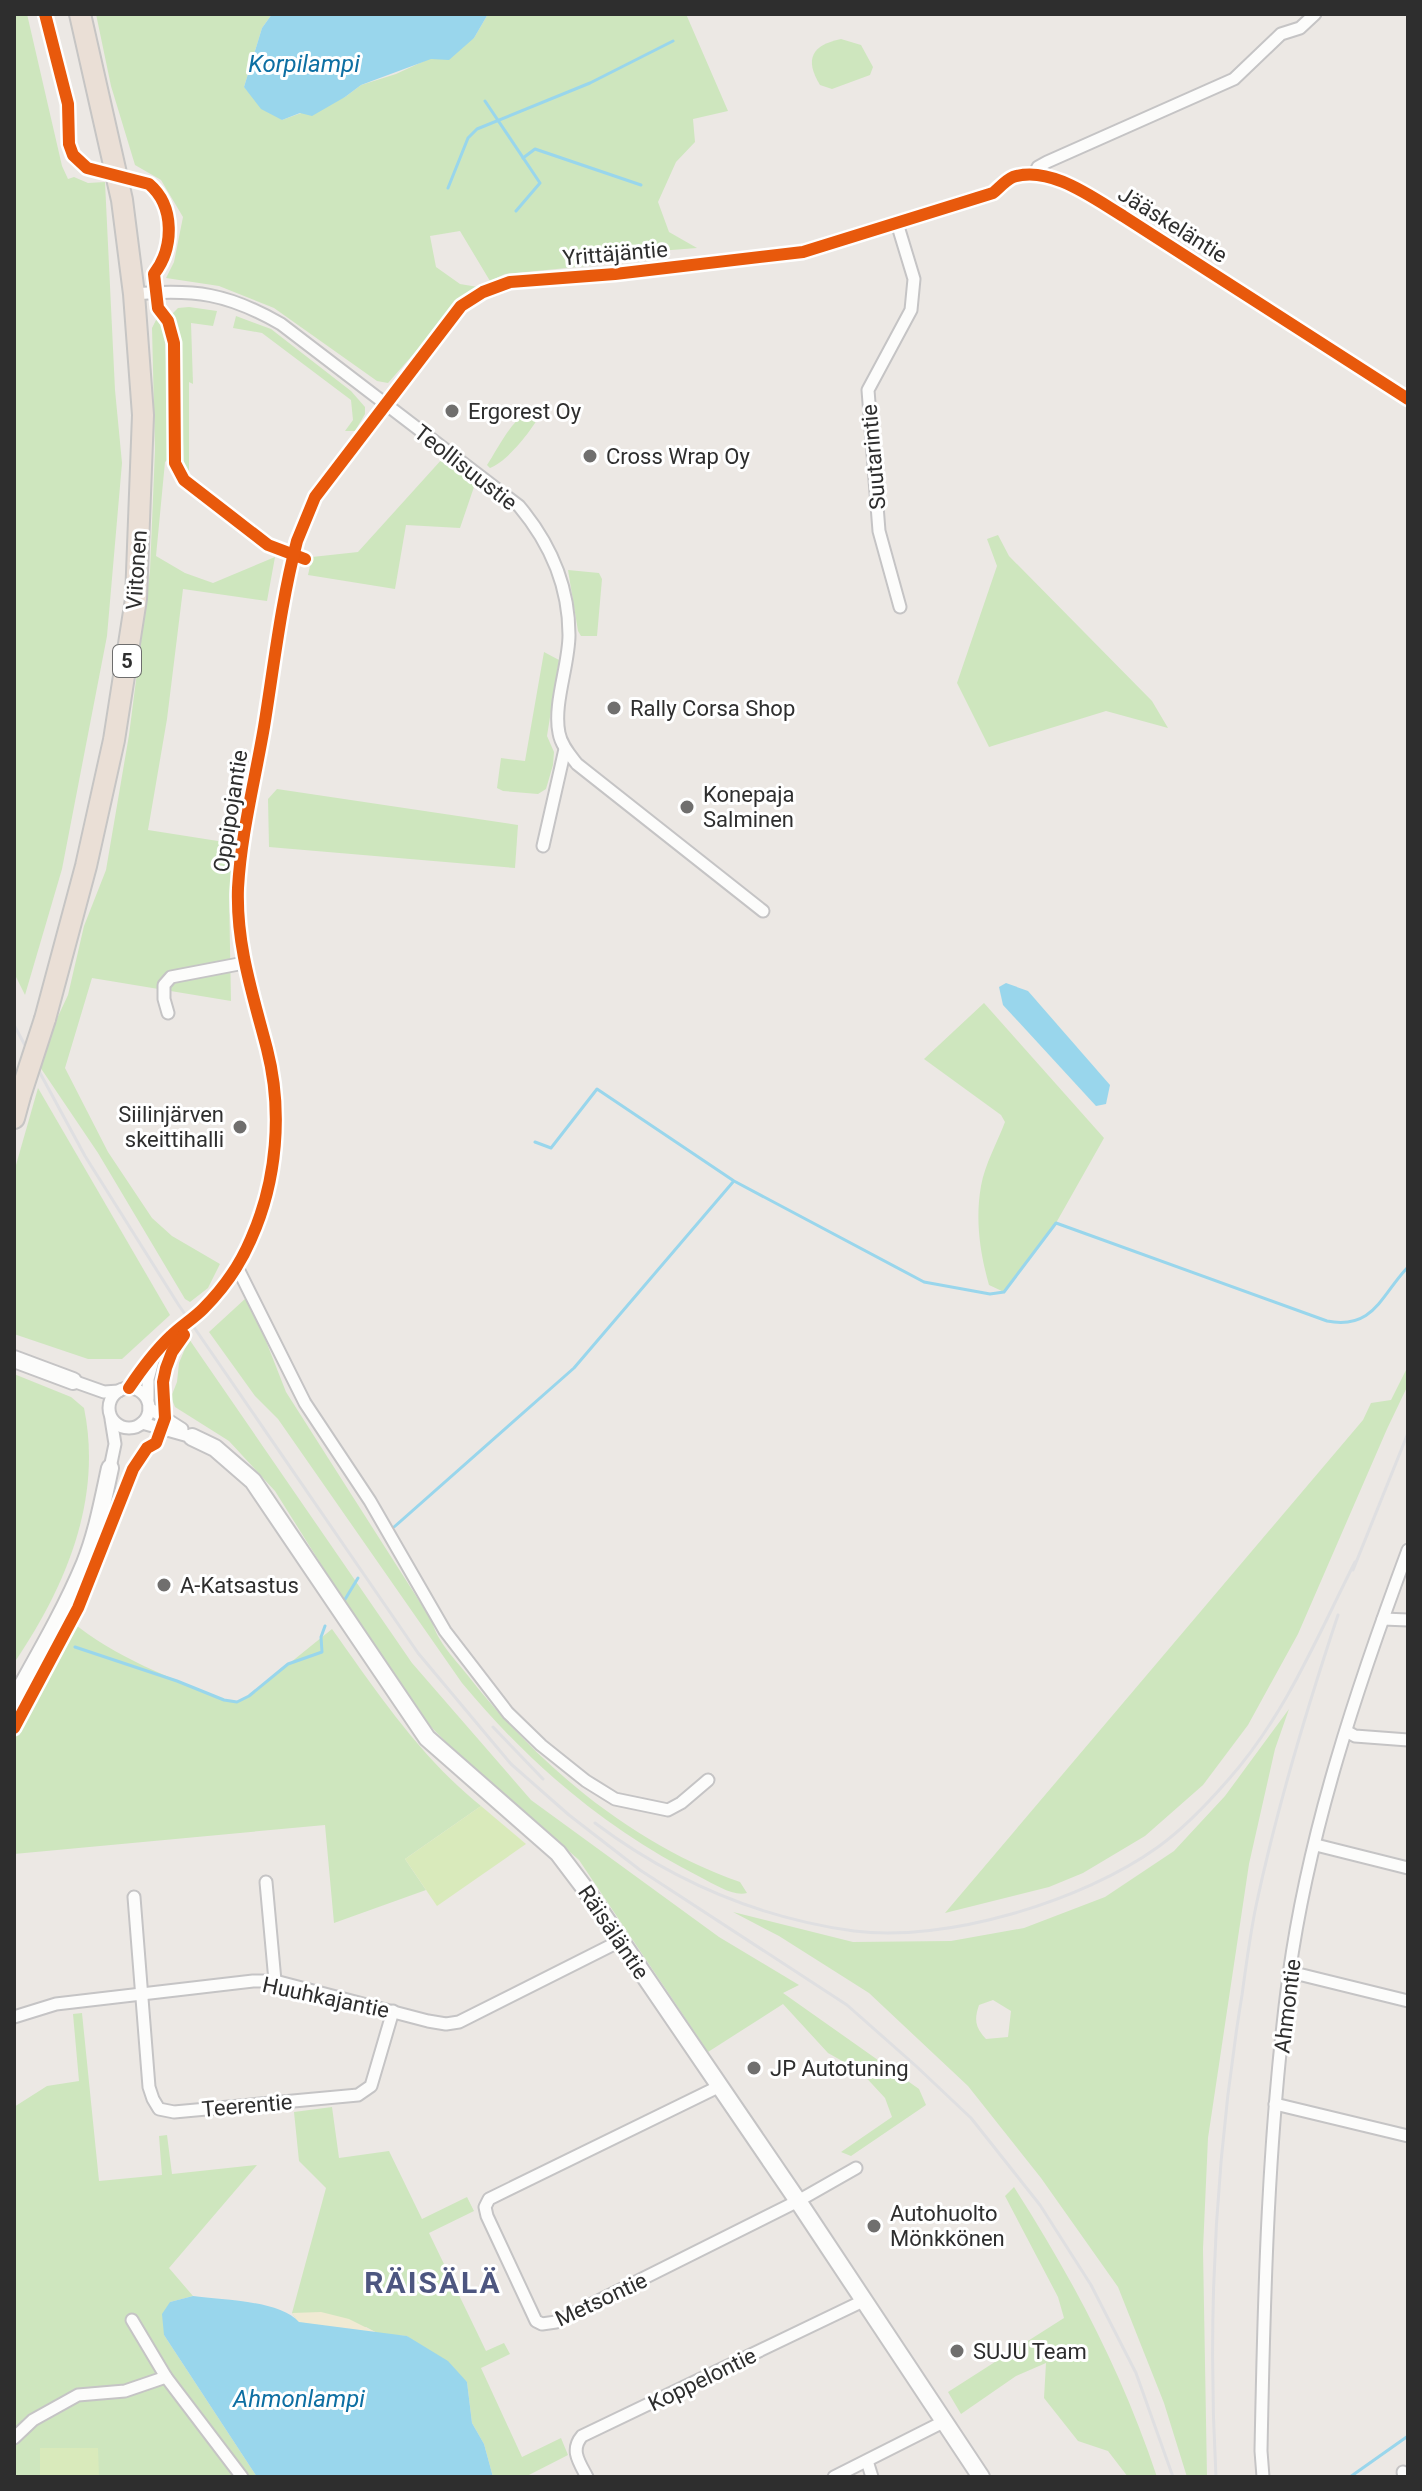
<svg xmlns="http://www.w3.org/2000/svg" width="1422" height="2491" font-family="Roboto,sans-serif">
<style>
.green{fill:#cee6be;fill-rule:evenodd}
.sand{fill:#f0ead3}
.pitch{fill:#d9eabb}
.water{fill:#99d6ec}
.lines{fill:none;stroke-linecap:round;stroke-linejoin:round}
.stream{stroke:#99d6ec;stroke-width:3}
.street-casing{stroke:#c5c4c5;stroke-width:15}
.secondary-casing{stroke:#c5c4c5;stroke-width:20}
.highway-casing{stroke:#c6c5c4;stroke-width:24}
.street{stroke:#fcfcfb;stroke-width:11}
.secondary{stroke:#fcfcfb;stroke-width:16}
.highway{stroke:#eadfd6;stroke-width:20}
.rail{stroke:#dfdfe1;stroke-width:3}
.highway-bridge-casing{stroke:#c6c5c4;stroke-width:24;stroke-linecap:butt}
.highway-bridge{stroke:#eadfd6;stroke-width:20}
.cycleway-casing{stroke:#fff;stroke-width:17}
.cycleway{stroke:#e8590c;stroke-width:12}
.poi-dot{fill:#706f6e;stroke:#fff;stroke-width:3}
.labels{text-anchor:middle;stroke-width:6;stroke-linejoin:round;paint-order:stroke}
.shield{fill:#fff;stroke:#6d6d6d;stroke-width:2}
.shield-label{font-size:20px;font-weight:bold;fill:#2e2e2e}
.street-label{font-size:22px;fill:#2e2e2e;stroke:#fff}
.poi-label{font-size:22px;fill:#2e2e2e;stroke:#fff;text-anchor:start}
.water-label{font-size:24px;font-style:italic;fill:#0d6fa3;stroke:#fff}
.district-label{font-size:30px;font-weight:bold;letter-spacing:2px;fill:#4d5680;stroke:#fff}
</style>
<rect width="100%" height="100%" fill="#ece8e4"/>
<g class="green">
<polygon points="14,14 27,14 62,166 68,179 74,177 88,183 105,182 115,390 122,463 107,636 62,869 25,995 14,973"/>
<polygon points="96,14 272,14 262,28 244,87 282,120 345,97 361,85 396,74 474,38 488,14 686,14 728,111 693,119 695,142 676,162 658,202 669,232 697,248 633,253 618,263 505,274 490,281 460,231 430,236 436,267 460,284 478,287 469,291 388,383 377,381 274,308 219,286 166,278 174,262 183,217 161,180 135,165 111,86"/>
<path d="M841,39l20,6 12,22 -3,8 -38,14 -12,-4c-16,-26 -8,-40 21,-46z"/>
<polygon points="189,307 217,311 213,326 191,323 193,384 189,382 189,478 184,468 180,349 172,314 178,308"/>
<polygon points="236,316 271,329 351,391 365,407 365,414 355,431 345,431 353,420 351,400 262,333 233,328"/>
<polygon points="157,318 163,325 165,335 170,457 165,462 156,556 185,573 213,583 275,557 267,601 183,589 167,719 148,830 237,844 229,894 231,1001 92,978 65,1068 108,1152 152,1218 172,1236 220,1264 208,1288 190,1302 185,1299 98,1153 40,1067 54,1025 68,995 84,926 106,870 129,735 150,571 155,450 152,328"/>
<path d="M545,405c-8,19 -36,56 -55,63l-3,-3c14,-21 29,-57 58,-60z"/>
<polygon points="443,458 475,484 460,528 406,525 395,589 308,575 312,557 358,552"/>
<polygon points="998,535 1009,556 1152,701 1168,728 1106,711 989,747 957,683 997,566 987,539"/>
<polygon points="568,570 599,573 602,579 597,636 581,636 578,631"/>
<polygon points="544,652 559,660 547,736 554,752 553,765 546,789 538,794 503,791 497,788 501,758 525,761"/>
<polygon points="277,789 518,825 515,868 269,847 268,799"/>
<path d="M984,1003l120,135 -48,85 -52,69 -15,-7c-9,-32 -14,-65 -8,-99 4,-22 16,-43 24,-64l-4,-7 -77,-56z"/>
<polygon points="38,1088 170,1315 122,1359 88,1359 14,1334 14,1172"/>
<path d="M246,1298l7,10 33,84 146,229c5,21 24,39 37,56 69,88 164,168 271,205l7,11c-13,4 -33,-9 -45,-15 -95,-48 -172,-113 -240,-195l-184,-264 -23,-23 -46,-64z"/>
<polygon points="189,1339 412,1663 531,1800 719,1937 799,1985 783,1993 919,2089 926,2105 851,2156 841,2152 892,2117 885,2098 860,2071 828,2053 783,2004 708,2052 579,1860 458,1754 426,1722 351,1612 275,1491 229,1441 175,1407 171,1397 177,1382 179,1363"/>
<polygon points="1408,1366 1408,1385 1387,1429 1298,1634 1248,1725 1203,1785 1145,1836 1083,1873 1049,1887 945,1913 1363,1420 1371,1403 1391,1400"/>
<path d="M14,1374l57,23 13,11c19,92 -19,180 -70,255z"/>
<path d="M71,1621c42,36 103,58 153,79l13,2 12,-6 83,-67c45,63 88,128 149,177l-76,53 21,31 -92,33 -9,-98 -311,29v-126z"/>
<path d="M1289,1709l-14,40 -26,115 -41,274 -5,111 4,228h-20l-23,-74 -46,-116 -77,-109 -73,-92 -99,-93 -90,-57 -46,-24 120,30 98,-1 73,-13 81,-31 69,-46 51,-55zM993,2000l18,11 -3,26 -22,2c-11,-12 -12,-19 -7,-34z"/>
<polygon points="82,2013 99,2181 162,2175 159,2136 167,2135 172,2174 257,2165 169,2268 193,2296 170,2302 164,2335 257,2477 14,2477 14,2107 47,2086 79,2081 73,2014"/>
<polygon points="332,2107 339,2158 389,2151 422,2219 467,2197 474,2211 429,2233 486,2351 504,2343 510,2354 481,2368 522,2457 561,2438 568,2455 525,2477 493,2477 484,2444 472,2423 467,2382 407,2336 379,2334 366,2327 358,2330 298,2322 292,2313 326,2188 299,2161 294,2112"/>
<path d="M1014,2187c59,92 108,185 143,290h-29l-20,-26 -30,-10 -34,-43 2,-35 -30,13 -55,38 -13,-22 116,-74 -6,-21 -53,-101z"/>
</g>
<polygon class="sand" points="321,2312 349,2319 379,2334 298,2322 292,2313"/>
<g class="pitch">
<polygon points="481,1806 526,1844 437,1906 405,1859"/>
<polygon points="40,2448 98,2448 99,2477 40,2477"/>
</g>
<g class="water">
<polygon points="272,14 488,14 474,38 449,60 431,59 361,85 345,97 312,116 300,113 282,120 261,109 244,87 262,28"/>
<polygon points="1006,983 1028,991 1110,1085 1106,1104 1096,1106 1003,1005 999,987"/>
<path d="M193,2296c28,4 87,4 106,26l108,14 41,25 19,21 5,41 12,21 9,33h-236l-93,-142 -2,-21 8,-12z"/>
</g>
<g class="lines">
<g class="stream">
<polyline points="485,101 540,183 516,211"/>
<polyline points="523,158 535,149 641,185"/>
<polyline points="448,188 468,138 477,129 590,83 673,41"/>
<path d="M535,1142l16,6 46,-59 137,92 190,101 66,12 14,-2 52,-69 271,98c47,9 54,-26 81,-54"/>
<polyline points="394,1527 574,1368 733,1182"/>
<polyline points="344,1601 358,1578"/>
<polyline points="75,1647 177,1681 224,1700 237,1702 249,1696 288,1664 322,1652 321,1637 325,1626"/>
<polyline points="1350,2477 1408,2436"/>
</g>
<defs>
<g id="street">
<polyline points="1034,175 1038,167 1047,162 1234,79 1281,34 1300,28 1315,14"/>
<polyline points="897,223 914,279 911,310 868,390 879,531 900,607"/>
<path d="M134,294c61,-5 93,-1 147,30l238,182c31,37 50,80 50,129 0,30 -16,69 -10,98 2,12 11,22 18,31l186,147"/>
<polyline points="543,846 565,749"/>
<polyline points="168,1013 164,999 164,985 171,977 244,963"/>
<polyline points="237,1267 305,1403 370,1501 445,1631 508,1713 541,1745 586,1781 615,1799 668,1810 681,1803 708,1780"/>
<polyline points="73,1381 104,1392 119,1391"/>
<path d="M129,1388c12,-18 26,-37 42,-52 10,-10 22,-17 32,-27 20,-20 37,-44 48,-70 26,-58 32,-128 16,-190 -14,-54 -31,-104 -29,-161 3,-54 17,-108 26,-161 10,-62 17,-125 33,-186l18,-44 146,-191 22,-14 27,-10 105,-8 188,-22 190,-59c6,-5 13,-13 20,-16 37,-12 80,21 110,39l285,183"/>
<circle cx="129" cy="1408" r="20"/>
<polyline points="148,1399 148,1379 154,1357"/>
<polyline points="149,1408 182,1429"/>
<polyline points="142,1423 192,1437"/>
<polyline points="110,1468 115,1444 111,1419"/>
<polyline points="1383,1619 1408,1620"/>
<polyline points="1346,1731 1355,1736 1408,1740"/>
<polyline points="1316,1845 1408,1868"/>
<polyline points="266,1882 275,1981"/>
<polyline points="134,1897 149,2087 153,2099 159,2109 174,2112 358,2095 371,2086 393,2011"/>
<polyline points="1290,1972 1408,2001"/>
<polyline points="14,2017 56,2004 253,1981 275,1981 428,2021 446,2024 459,2022 620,1941"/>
<polyline points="718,2087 489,2199 485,2207 487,2216 536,2321 542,2324 556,2322 798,2201 856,2168"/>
<polyline points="1275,2104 1408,2136"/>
<polyline points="132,2320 166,2377 242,2477"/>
<polyline points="14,2438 33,2420 78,2395 125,2391 166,2377"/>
<polyline points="867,2461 872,2477"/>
<polyline points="1403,2472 1404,2477"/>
<path d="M587,2477c-8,-15 -17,-27 -5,-41l281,-135"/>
<polyline points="834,2477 945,2421"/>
<path d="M1263,2477l-2,-26c3,-159 7,-318 28,-476 20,-145 68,-288 119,-425"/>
</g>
<g id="secondary">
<polyline points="14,1359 73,1381"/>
<polyline points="192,1437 215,1448 253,1481 427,1738 558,1853 586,1890 798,2201 981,2477"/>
<path d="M14,1700c25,-45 51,-89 71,-137 12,-30 18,-63 25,-95"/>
</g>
<g id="highway">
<polyline points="45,1019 86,866 114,740 136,599 143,415 134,294 122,200 80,14"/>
<polyline points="14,1118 20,1096"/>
</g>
</defs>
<use href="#street" class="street-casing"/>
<use href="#secondary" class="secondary-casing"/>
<use href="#highway" class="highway-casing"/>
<use href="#street" class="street"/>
<use href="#secondary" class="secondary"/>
<use href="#highway" class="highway"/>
<g class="rail">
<polyline points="14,1025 85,1156 178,1304 418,1653 511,1764 569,1815 640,1870 847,2005 916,2066 971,2118 1040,2205 1091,2285 1136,2373 1173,2477"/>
<polyline points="1353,1570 1408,1433"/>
<polyline points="493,1727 543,1779"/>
<path d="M595,1823c76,57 164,95 259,108 92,12 229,-30 304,-84 25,-18 50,-44 70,-67 57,-64 89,-143 127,-218"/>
<path d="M1216,2477c-9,-161 0,-323 26,-482 4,-29 8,-60 14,-89 21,-99 50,-195 82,-291"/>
</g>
<defs>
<polyline id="highway-bridge" points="20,1096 45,1019"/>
</defs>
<use href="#highway-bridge" class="highway-bridge-casing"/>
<use href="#highway-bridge" class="highway-bridge"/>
<defs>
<g id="cycleway">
<path d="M45,14l23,90 1,40 4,11 14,13 62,16c26,22 25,64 5,90l4,34 10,13 6,22 1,120 9,17 84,65 37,14"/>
<path d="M129,1388c12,-18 26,-37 42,-52 10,-10 22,-17 32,-27 20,-20 37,-44 48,-70 26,-58 32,-128 16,-190 -14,-54 -31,-104 -29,-161 3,-54 17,-108 26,-161 10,-62 17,-125 33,-186l18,-44 146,-191 22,-14 27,-10 105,-8 188,-22 190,-59c6,-5 13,-13 20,-16 37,-12 80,21 110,39l285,183"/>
<polyline points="14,1728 78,1608 133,1469 147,1448 156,1443 165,1418 163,1382 166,1368 172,1352 184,1335"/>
</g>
</defs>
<use href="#cycleway" class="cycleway-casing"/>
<use href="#cycleway" class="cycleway"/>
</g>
<g class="poi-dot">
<circle cx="452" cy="411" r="8"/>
<circle cx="590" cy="456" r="8"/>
<circle cx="614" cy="708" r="8"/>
<circle cx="687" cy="807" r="8"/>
<circle cx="240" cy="1127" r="8"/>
<circle cx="164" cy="1585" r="8"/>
<circle cx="754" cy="2068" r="8"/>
<circle cx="874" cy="2226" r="8"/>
<circle cx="957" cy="2351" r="8"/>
</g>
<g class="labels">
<rect class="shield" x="113" y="645" width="28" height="32" rx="6"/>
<g class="shield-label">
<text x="127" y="668">5</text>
</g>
<g class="street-label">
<text transform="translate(1173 224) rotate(32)" y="8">Jääskeläntie</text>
<text transform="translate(615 253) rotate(-5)" y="8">Yrittäjäntie</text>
<text transform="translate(873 457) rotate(-95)" y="8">Suutarintie</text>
<text transform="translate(466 467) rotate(38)" y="8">Teollisuustie</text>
<text transform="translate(136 570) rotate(-86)" y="8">Viitonen</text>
<text transform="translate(230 811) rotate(-81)" y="8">Oppipojantie</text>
<text transform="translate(614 1932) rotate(56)" y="8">Räisäläntie</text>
<text transform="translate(326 1997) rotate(12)" y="8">Huuhkajantie</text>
<text transform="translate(1287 2006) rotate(-83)" y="8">Ahmontie</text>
<text transform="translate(247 2105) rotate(-5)" y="8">Teerentie</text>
<text transform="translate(601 2299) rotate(-25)" y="8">Metsontie</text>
<text transform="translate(702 2379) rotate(-26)" y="8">Koppelontie</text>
</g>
<g class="poi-label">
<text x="468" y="419">Ergorest Oy</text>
<text x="606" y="464">Cross Wrap Oy</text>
<text x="630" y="716">Rally Corsa Shop</text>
<text x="703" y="802">Konepaja<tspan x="703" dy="25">Salminen</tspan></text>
<text x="224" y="1122" text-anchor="end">Siilinjärven<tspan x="224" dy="25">skeittihalli</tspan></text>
<text x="180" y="1593">A-Katsastus</text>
<text x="770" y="2076">JP Autotuning</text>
<text x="890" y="2221">Autohuolto<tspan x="890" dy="25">Mönkkönen</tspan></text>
<text x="973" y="2359">SUJU Team</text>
</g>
<g class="water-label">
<text x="304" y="72">Korpilampi</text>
<text x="299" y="2407">Ahmonlampi</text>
</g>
<g class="district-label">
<text x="433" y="2293">RÄISÄLÄ</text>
</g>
</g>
<rect width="1422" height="2491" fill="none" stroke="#2e2e2e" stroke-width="32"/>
</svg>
